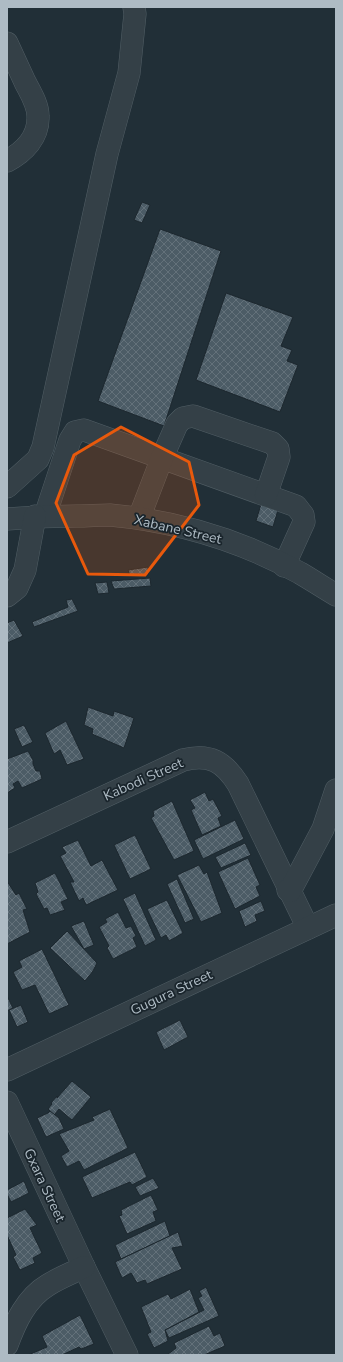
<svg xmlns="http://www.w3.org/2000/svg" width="343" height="1362" font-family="'Nunito Sans',sans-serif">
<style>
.building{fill:url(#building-cross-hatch);stroke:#1c272e}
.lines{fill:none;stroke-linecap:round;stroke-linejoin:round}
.minor-casing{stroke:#515e65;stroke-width:23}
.minor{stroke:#344047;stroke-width:22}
.marked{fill:#e8590c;fill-opacity:0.2;stroke:#e8590c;stroke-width:3;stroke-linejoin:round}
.labels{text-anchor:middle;stroke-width:3.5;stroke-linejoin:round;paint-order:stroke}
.street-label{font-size:14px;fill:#aebbc4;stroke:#1a252c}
</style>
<defs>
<pattern id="building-cross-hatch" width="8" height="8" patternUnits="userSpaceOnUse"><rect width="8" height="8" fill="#4c5c66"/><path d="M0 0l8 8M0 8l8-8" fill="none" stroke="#63717a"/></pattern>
</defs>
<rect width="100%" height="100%" fill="#212f37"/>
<g class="building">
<polygon points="142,202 150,205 142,223 134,220"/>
<polygon points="160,229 221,251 164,426 98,401"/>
<polygon points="226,293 293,317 281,346 292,350 287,361 298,365 280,412 196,380"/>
<polygon points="261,504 278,510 273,527 256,521"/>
<polygon points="148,567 148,575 130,576 128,570"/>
<polygon points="150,578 151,586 114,589 111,581"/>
<polygon points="107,582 109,593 98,594 95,583"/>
<polygon points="72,599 78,611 34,627 32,622 68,607 66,600"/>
<polygon points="14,620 23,636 7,643 7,623"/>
<polygon points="88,707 113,716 114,711 134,718 124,748 92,734 93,729 84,725"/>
<polygon points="66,721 84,759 67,765 60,750 54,754 45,733"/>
<polygon points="24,725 33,742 22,747 14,729"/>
<polygon points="28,751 33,760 33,764 36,771 40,771 42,779 22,788 18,781 13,784 15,788 7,793 7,759"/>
<polygon points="205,792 209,801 213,799 222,816 218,818 221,826 202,835 191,810 195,808 190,800"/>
<polygon points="172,801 194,851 174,860 151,818 154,816 153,811"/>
<polygon points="235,820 244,839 203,859 194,840"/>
<polygon points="135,835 151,869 130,879 114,845"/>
<polygon points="78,840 91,866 102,860 118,890 86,905 83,898 79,901 70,882 74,882 60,856 66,853 62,847"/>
<polygon points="245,843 251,855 221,868 215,857"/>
<polygon points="248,858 260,885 256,887 260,896 235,909 218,872"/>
<polygon points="199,865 204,874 207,872 222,913 201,922 177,875"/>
<polygon points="55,873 68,899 61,902 65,910 50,915 47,908 44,909 36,894 38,892 35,883"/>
<polygon points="177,879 194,919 185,923 167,884"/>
<polygon points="7,881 16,895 19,893 27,909 23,910 30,932 7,944"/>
<polygon points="135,893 156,940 145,946 123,899"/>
<polygon points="167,900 183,933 169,941 166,935 161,938 147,909"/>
<polygon points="261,901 265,911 255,915 257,921 245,927 239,911"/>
<polygon points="118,912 126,928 131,926 136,936 133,938 137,947 113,959 107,948 109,946 99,927 107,922 105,919"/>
<polygon points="84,921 94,945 84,949 71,926"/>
<polygon points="67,931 97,963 93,971 85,981 50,948"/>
<polygon points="42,949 69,1005 49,1014 35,985 22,990 13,972 22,967 19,961"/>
<polygon points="7,996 13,1008 7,1011"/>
<polygon points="21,1005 28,1022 17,1027 9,1010"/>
<polygon points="180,1020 188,1037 164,1050 156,1032"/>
<polygon points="72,1081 91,1097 72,1120 59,1109 54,1115 48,1109 52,1104 51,1103 57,1096 57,1098"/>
<polygon points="110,1109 128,1148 84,1170 79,1161 67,1167 61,1156 69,1151 59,1134 94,1120 92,1117"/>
<polygon points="50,1111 59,1118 64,1129 46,1137 37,1118 48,1113"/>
<polygon points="135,1152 147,1177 132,1185 130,1182 92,1198 82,1177"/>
<polygon points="153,1178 159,1188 140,1196 135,1187"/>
<polygon points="24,1181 29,1193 11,1202 7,1194 7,1190"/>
<polygon points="151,1195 158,1210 153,1212 156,1221 127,1234 119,1216 122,1215 121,1210"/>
<polygon points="25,1209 37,1225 30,1228 42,1253 33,1258 35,1263 20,1270 13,1257 16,1255 7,1235 7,1218"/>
<polygon points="165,1221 170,1236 121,1259 115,1245"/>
<polygon points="178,1232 183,1246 172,1248 182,1269 147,1284 145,1280 137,1283 131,1273 122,1278 115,1262"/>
<polygon points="206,1287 219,1316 169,1338 165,1330 204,1310 198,1298 202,1296 199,1291"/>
<polygon points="190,1289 199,1312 165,1330 168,1341 154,1348 147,1334 151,1332 141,1307 168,1294 171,1299"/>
<polygon points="80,1315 94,1344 81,1349 79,1347 62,1355 28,1355 47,1347 42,1336"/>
<polygon points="209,1326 214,1336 220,1333 225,1346 204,1355 167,1355 176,1348 174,1343"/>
</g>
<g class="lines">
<defs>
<g id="minor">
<path d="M7,43c6,13 12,26 18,39 5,10 13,22 13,34 1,21 -14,36 -31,45"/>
<polyline points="7,487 38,459 43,447 107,154 129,73 135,14 134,7"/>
<polyline points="45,516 70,440 75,432 84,430 296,506 303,515 304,522 284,566"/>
<polyline points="139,518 162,458 177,424 183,418 193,416 272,443 278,449 279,457 266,495"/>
<path d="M7,519c23,-2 46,-3 70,-3 11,0 22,-1 33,-1 66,6 132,26 190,58 12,7 24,15 36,22"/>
<polyline points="7,596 17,588 25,570 35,516"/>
<path d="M7,842l176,-82c27,-7 41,2 55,24l70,144"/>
<polyline points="288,890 290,891 323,829 336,790"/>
<polyline points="7,1070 336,915"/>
<polyline points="7,1102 84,1267 127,1355"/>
<path d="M7,1345c8,-22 19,-47 41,-60 11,-7 24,-12 36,-18"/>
</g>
</defs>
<use href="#minor" class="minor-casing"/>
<use href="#minor" class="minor"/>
</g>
<path class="marked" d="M121,427l68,35 10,43 -54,70 -57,-1 -32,-71 18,-48z"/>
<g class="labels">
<g class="street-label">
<text transform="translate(178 529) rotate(13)" y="5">Xabane Street</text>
<text transform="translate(143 779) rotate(-24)" y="5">Kabodi Street</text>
<text transform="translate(171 992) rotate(-25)" y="5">Gugura Street</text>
<text transform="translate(45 1185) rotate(65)" y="5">Gxara Street</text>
</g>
</g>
<rect width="343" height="1362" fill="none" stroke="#aebbc4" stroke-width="16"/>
</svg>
